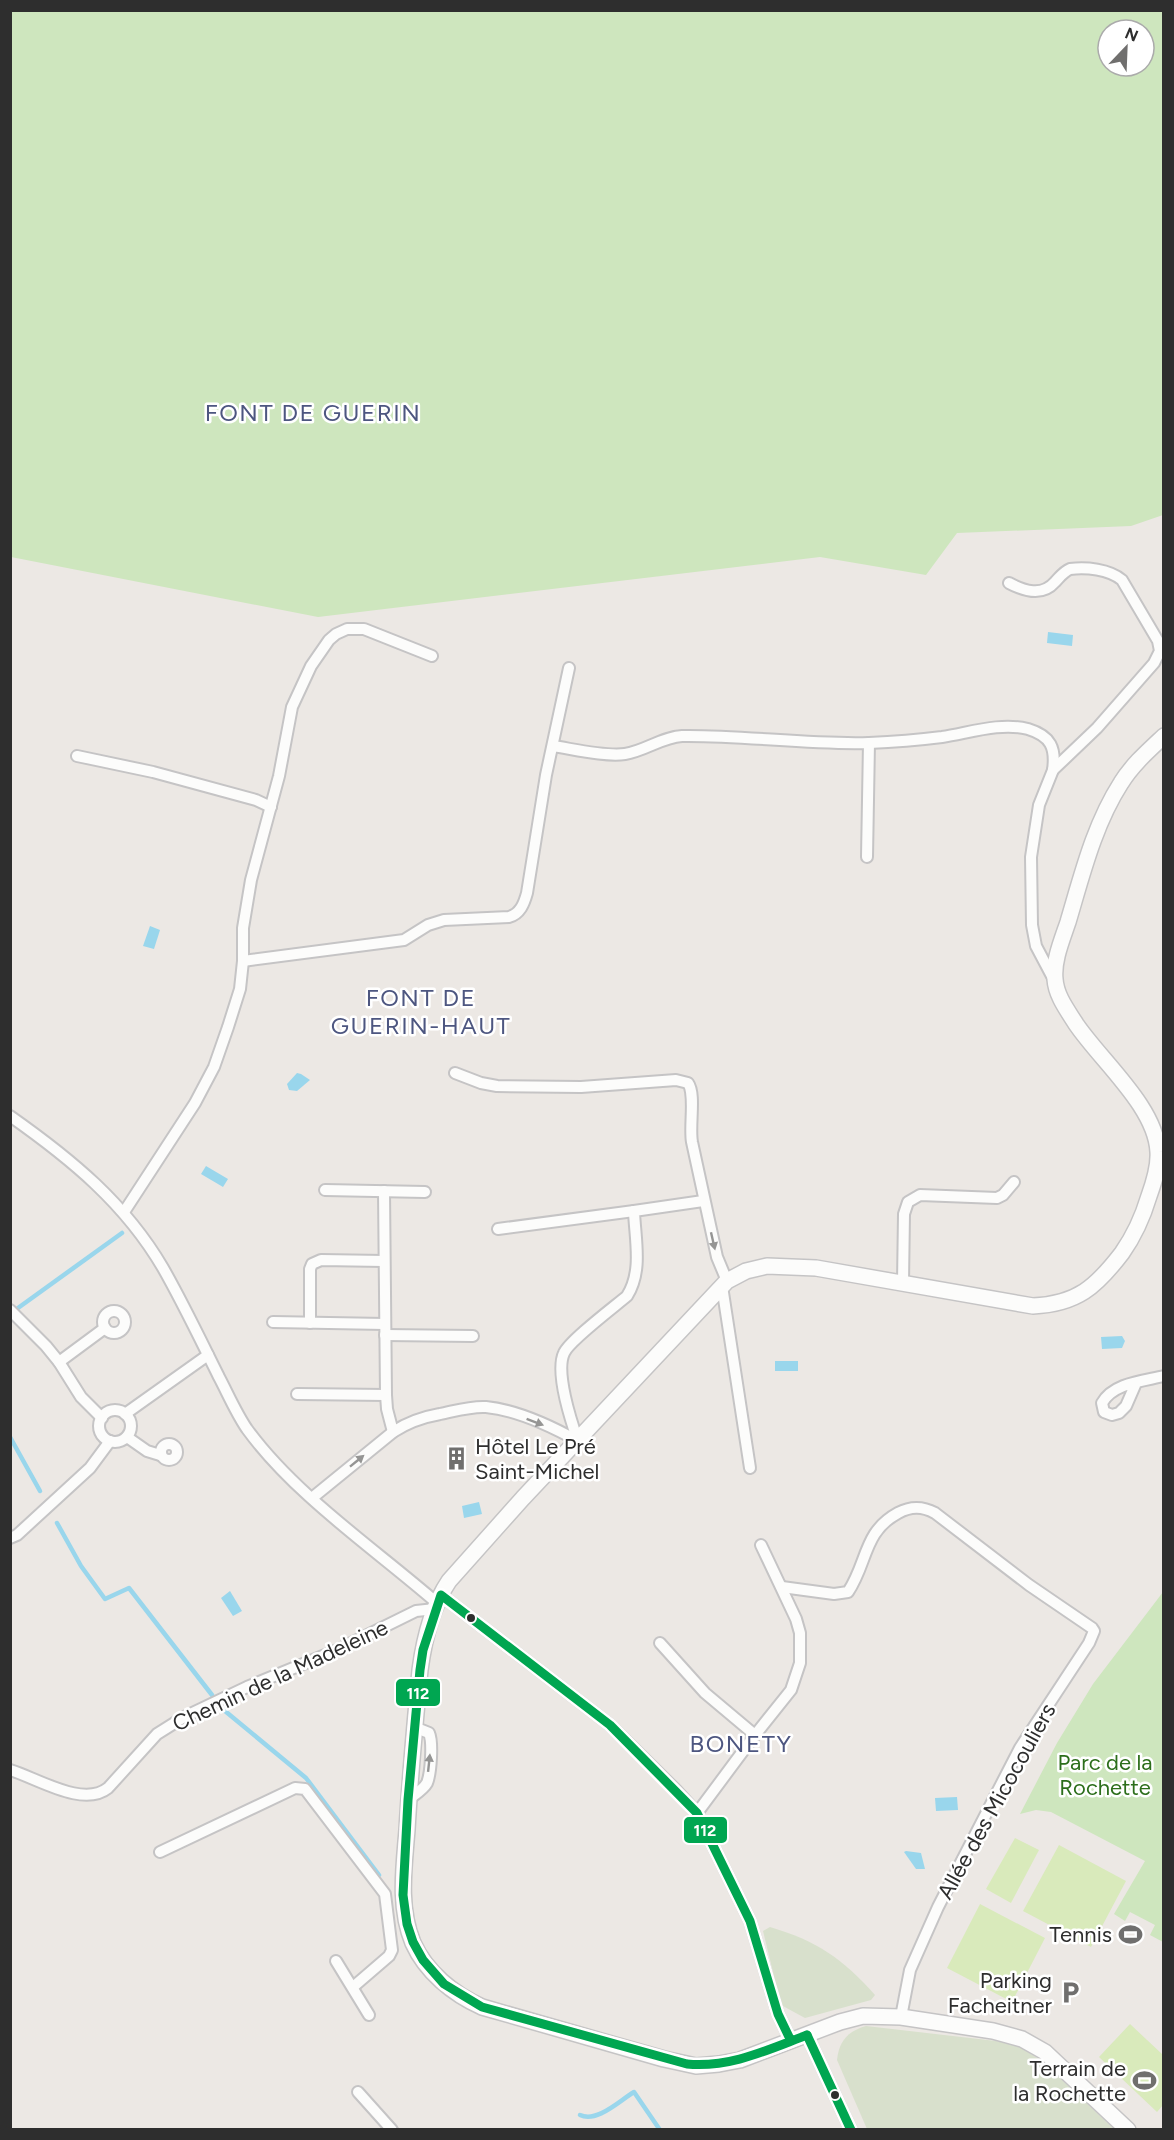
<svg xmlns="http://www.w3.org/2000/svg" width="1174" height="2140" font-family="Figtree,sans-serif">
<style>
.green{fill:#cee6be;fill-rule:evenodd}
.cemetery{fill:#d8e0cc}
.pitch{fill:#d9eabb}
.water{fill:#99d6ec}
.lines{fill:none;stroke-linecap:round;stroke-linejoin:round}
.stream{stroke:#99d6ec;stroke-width:4.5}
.street-casing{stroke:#c5c4c5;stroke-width:14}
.secondary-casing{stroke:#c5c4c5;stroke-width:18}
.street{stroke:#fcfcfb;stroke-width:10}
.secondary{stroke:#fcfcfb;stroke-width:15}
.bus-1-casing{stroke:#fff;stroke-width:14}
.bus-1{stroke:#00a651;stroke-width:9}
.oneway{fill:#959594}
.bus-dot{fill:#2e2e2e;stroke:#fff;stroke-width:2}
.labels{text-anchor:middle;stroke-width:5;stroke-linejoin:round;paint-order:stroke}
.poi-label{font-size:22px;fill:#2e2e2e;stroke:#fff;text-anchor:end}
.street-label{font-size:22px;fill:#2e2e2e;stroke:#fff}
.park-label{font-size:22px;fill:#2c6e1b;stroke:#fff}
.neighbourhood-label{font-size:24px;letter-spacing:1.5px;fill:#4d5680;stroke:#fff}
.line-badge{stroke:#fff;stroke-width:2}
.badge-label{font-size:16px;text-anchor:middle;font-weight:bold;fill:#fff}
</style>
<rect width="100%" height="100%" fill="#ece8e4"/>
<g class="green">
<path d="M10,11h1153v504l-32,11 -174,7 -31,42 -106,-18 -502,60 -307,-60zM1108,30h36v36h-36z"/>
<polygon points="1163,1592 1163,1942 1150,1935 1155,1925 1130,1912 1125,1921 1114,1914 1145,1861 1051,1812 1036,1810 1020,1814 1057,1743 1093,1684"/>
</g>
<g class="cemetery">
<path d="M770,1927c47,14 72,31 105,68l-4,5 -66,18 -24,-13 -18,-74z"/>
<path d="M866,2026l130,15 24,6 22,14 72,68h-247l-30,-69c2,-19 11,-29 29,-34z"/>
</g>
<g class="pitch">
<polygon points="1015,1838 1039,1850 1011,1903 986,1889"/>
<polygon points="1059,1845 1126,1881 1091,1947 1023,1911"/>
<polygon points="980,1904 1045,1938 1012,2002 947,1968"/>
<polygon points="1130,2024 1163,2055 1163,2105 1157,2112 1099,2057"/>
</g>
<g class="water">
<polygon points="1048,632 1073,635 1072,646 1047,643"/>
<polygon points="150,926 160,930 154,949 143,946"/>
<polygon points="297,1073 301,1074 310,1080 297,1091 289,1090 287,1084"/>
<polygon points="206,1166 228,1179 223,1187 201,1174"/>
<polygon points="1122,1336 1125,1341 1122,1348 1102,1349 1101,1337"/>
<rect x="775" y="1361" width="23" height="10"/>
<polygon points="479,1502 482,1514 464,1518 462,1506"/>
<polygon points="230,1591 242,1611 233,1616 221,1598"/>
<polygon points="957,1797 958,1810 936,1811 935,1798"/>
<polygon points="906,1851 921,1853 925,1869 916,1869 904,1852"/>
</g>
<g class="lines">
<g class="stream">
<polyline points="18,1308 122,1233"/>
<polyline points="10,1437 40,1491"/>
<polyline points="57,1523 81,1566 105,1599 129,1588 212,1695"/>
<polyline points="225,1711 306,1778 379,1875"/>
<path d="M580,2115c17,8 39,-14 54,-23l26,38"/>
</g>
<defs>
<g id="street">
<path d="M1009,583c15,8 33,14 46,-1 5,-5 8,-10 15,-13 16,-2 39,0 52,11l36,61 2,10 -6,12 -57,65 -44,42 -14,35 -8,52 1,68 4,21 18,34"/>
<path d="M553,746c20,3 53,11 72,8 20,-3 37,-17 57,-18 62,-1 125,9 187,7 24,-1 49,-3 73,-6 27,-4 58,-15 86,-8 23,7 28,19 25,41"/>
<polyline points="77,756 153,772 256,800 271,807"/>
<polyline points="867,857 869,743"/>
<path d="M243,961l161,-21 24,-15 16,-5 65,-3c11,-3 15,-13 18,-24l19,-118 23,-107"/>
<path d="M455,1073l26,10 16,3 84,1 95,-7 12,3c8,11 1,43 4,59l25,115 10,24"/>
<path d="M10,1116c61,43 115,87 153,152 20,35 38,73 56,109 9,17 17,36 28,52 48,66 128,120 190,174"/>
<polyline points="325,1190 425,1192"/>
<polyline points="384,1191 386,1395 387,1409 393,1432"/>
<polyline points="124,1212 195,1103 214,1067 228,1027 240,989 243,961 243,928 251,880 279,776 292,707 311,666 329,640 336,634 347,629 364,629 432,656"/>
<polyline points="498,1229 634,1211"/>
<polyline points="903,1282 904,1214 908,1202 920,1195 997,1198 1003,1195 1014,1182"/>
<polyline points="722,1286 750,1468"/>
<polyline points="10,1310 46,1346 59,1362 81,1397 102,1418"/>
<circle cx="114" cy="1322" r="11"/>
<polyline points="273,1322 385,1324"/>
<polyline points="310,1323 310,1269 312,1264 321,1260 384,1261"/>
<polyline points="385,1335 473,1336"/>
<polyline points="59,1362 105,1328"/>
<path d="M1136,1383l-10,23 -7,7 -7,2 -8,-3 -2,-9c11,-20 41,-22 62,-27"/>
<polyline points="297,1394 386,1395"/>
<circle cx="115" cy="1426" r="16"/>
<polyline points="125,1414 208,1355"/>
<polyline points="127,1437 147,1451 160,1455"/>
<path d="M578,1441c-7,-20 -23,-69 -14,-88 5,-12 50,-46 63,-57 16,-25 8,-57 7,-85l69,-10"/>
<circle cx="169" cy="1452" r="8"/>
<path d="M312,1498l81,-66c15,-10 30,-15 47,-18 15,-3 31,-8 46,-7 31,3 65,19 92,34"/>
<polyline points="10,1538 17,1535 90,1468 110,1441"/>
<path d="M782,1587l52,7 14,-2c20,-30 15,-60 50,-79 13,-7 24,-7 37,0l94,72 63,43 2,3 -5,12 -69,105 -82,159 -28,63 -9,47"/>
<polyline points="441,1595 610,1725 676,1790 697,1813 750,1921 778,2014 791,2041"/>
<polyline points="660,1643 705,1693 755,1735"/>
<path d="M10,1770c27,8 73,38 98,18l49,-54 27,-17 63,-30 88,-36 81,-40 19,-2"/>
<path d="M408,1800c6,-5 15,-10 19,-17 4,-10 6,-41 2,-50l-15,-6"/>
<polyline points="697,1813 755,1735 791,1690 800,1663 800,1633 796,1619 761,1545"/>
<polyline points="160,1852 295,1788 305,1789 385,1894 392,1950 389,1956 353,1987"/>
<polyline points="336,1961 369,2015"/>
<polyline points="807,2035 851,2130"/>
<polyline points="358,2092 392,2130"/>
</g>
<path id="secondary" d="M1128,2130l-83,-78 -23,-13 -29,-8 -92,-14 -38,-1 -23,6 -100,38 -21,4 -23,2 -32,-7 -182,-52c-29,-13 -56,-35 -69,-64 -15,-36 -9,-76 -6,-113 3,-54 8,-107 13,-160 4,-30 12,-64 29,-89l74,-83 204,-217 19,-10 21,-5 49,2 217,38c44,-2 63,-19 89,-53 12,-17 21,-37 27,-57 5,-14 10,-29 9,-44 -2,-45 -57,-91 -82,-128 -8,-13 -20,-28 -21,-45 -2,-18 7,-39 13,-57 14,-47 26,-97 53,-139 11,-18 27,-32 43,-47"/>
</defs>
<use href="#street" class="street-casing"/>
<use href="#secondary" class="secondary-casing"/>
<use href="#street" class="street"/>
<use href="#secondary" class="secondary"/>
<defs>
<g id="bus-1">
<polyline points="807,2035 851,2130"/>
<path d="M791,2041l-13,-27 -28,-93 -53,-108 -87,-88 -169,-130 -18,55 -3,20 -12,130 -5,95 4,29 6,18 10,18 21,24 38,23 205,57c43,4 80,-14 120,-29"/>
</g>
</defs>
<use href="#bus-1" class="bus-1-casing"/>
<use href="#bus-1" class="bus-1"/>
</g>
<defs><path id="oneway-solid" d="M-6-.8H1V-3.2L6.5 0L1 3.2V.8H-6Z" transform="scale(1.5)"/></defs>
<g class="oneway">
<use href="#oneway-solid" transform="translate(713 1241) rotate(77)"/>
<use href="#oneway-solid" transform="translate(535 1422) rotate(21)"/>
<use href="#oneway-solid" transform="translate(357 1461) rotate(-39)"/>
<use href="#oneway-solid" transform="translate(429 1763) rotate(-84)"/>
</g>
<defs>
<symbol id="building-bare" viewBox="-9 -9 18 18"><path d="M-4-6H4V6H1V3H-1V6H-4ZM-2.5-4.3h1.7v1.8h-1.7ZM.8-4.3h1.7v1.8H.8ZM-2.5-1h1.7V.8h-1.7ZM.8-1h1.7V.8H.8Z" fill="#706f6e" stroke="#fff" stroke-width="2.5" paint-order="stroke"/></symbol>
<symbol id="stadium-bare" viewBox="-9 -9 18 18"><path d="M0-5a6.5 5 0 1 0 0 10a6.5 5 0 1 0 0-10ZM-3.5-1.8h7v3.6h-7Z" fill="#706f6e" stroke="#fff" stroke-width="2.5" paint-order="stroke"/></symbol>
<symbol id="parking-bare" viewBox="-9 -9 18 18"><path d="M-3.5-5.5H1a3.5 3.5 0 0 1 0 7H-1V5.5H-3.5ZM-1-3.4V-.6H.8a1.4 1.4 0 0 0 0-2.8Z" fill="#706f6e" stroke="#fff" stroke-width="2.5" paint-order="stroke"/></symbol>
</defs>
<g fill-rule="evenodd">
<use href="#building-bare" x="440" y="1442" width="33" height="33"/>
<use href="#stadium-bare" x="1114" y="1918" width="33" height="33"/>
<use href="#parking-bare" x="1054" y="1976" width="33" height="33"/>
<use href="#stadium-bare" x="1128" y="2064" width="33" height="33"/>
</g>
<g class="bus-dot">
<circle cx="471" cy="1618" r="5"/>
<circle cx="835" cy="2095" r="5"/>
</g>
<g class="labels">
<g class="poi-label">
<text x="475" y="1454" text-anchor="start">Hôtel Le Pré<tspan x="475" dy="25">Saint-Michel</tspan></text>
<text x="1112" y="1942">Tennis</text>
<text x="1052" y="1988">Parking<tspan x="1052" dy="25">Facheitner</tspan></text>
<text x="1126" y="2076">Terrain de<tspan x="1126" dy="25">la Rochette</tspan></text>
</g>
<g class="street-label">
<text transform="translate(280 1675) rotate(-25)" y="8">Chemin de la Madeleine</text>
<text transform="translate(996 1801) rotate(-61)" y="8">Allée des Micocouliers</text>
</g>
<g class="park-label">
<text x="1105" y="1770">Parc de la<tspan x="1105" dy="25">Rochette</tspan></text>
</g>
<g class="neighbourhood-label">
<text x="313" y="421">FONT DE GUERIN</text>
<text x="421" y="1006">FONT DE<tspan x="421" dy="28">GUERIN-HAUT</tspan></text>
<text x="741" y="1752">BONETY</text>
</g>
</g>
<g class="line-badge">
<rect x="395" y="1678" width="46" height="29" rx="6" fill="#00a651"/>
<rect x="683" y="1816" width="45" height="28" rx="6" fill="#00a651"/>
</g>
<g class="badge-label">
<text x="418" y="1699">112</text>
<text x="705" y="1836">112</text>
</g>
<rect width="1174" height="2140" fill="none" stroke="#2e2e2e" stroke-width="24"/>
<g transform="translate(1126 48) rotate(23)"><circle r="28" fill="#ffffff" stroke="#ababab" stroke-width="1.5"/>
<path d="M0-4.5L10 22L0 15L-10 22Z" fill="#706f6e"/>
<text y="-9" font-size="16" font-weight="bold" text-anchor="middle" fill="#2e2e2e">N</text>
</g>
</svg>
